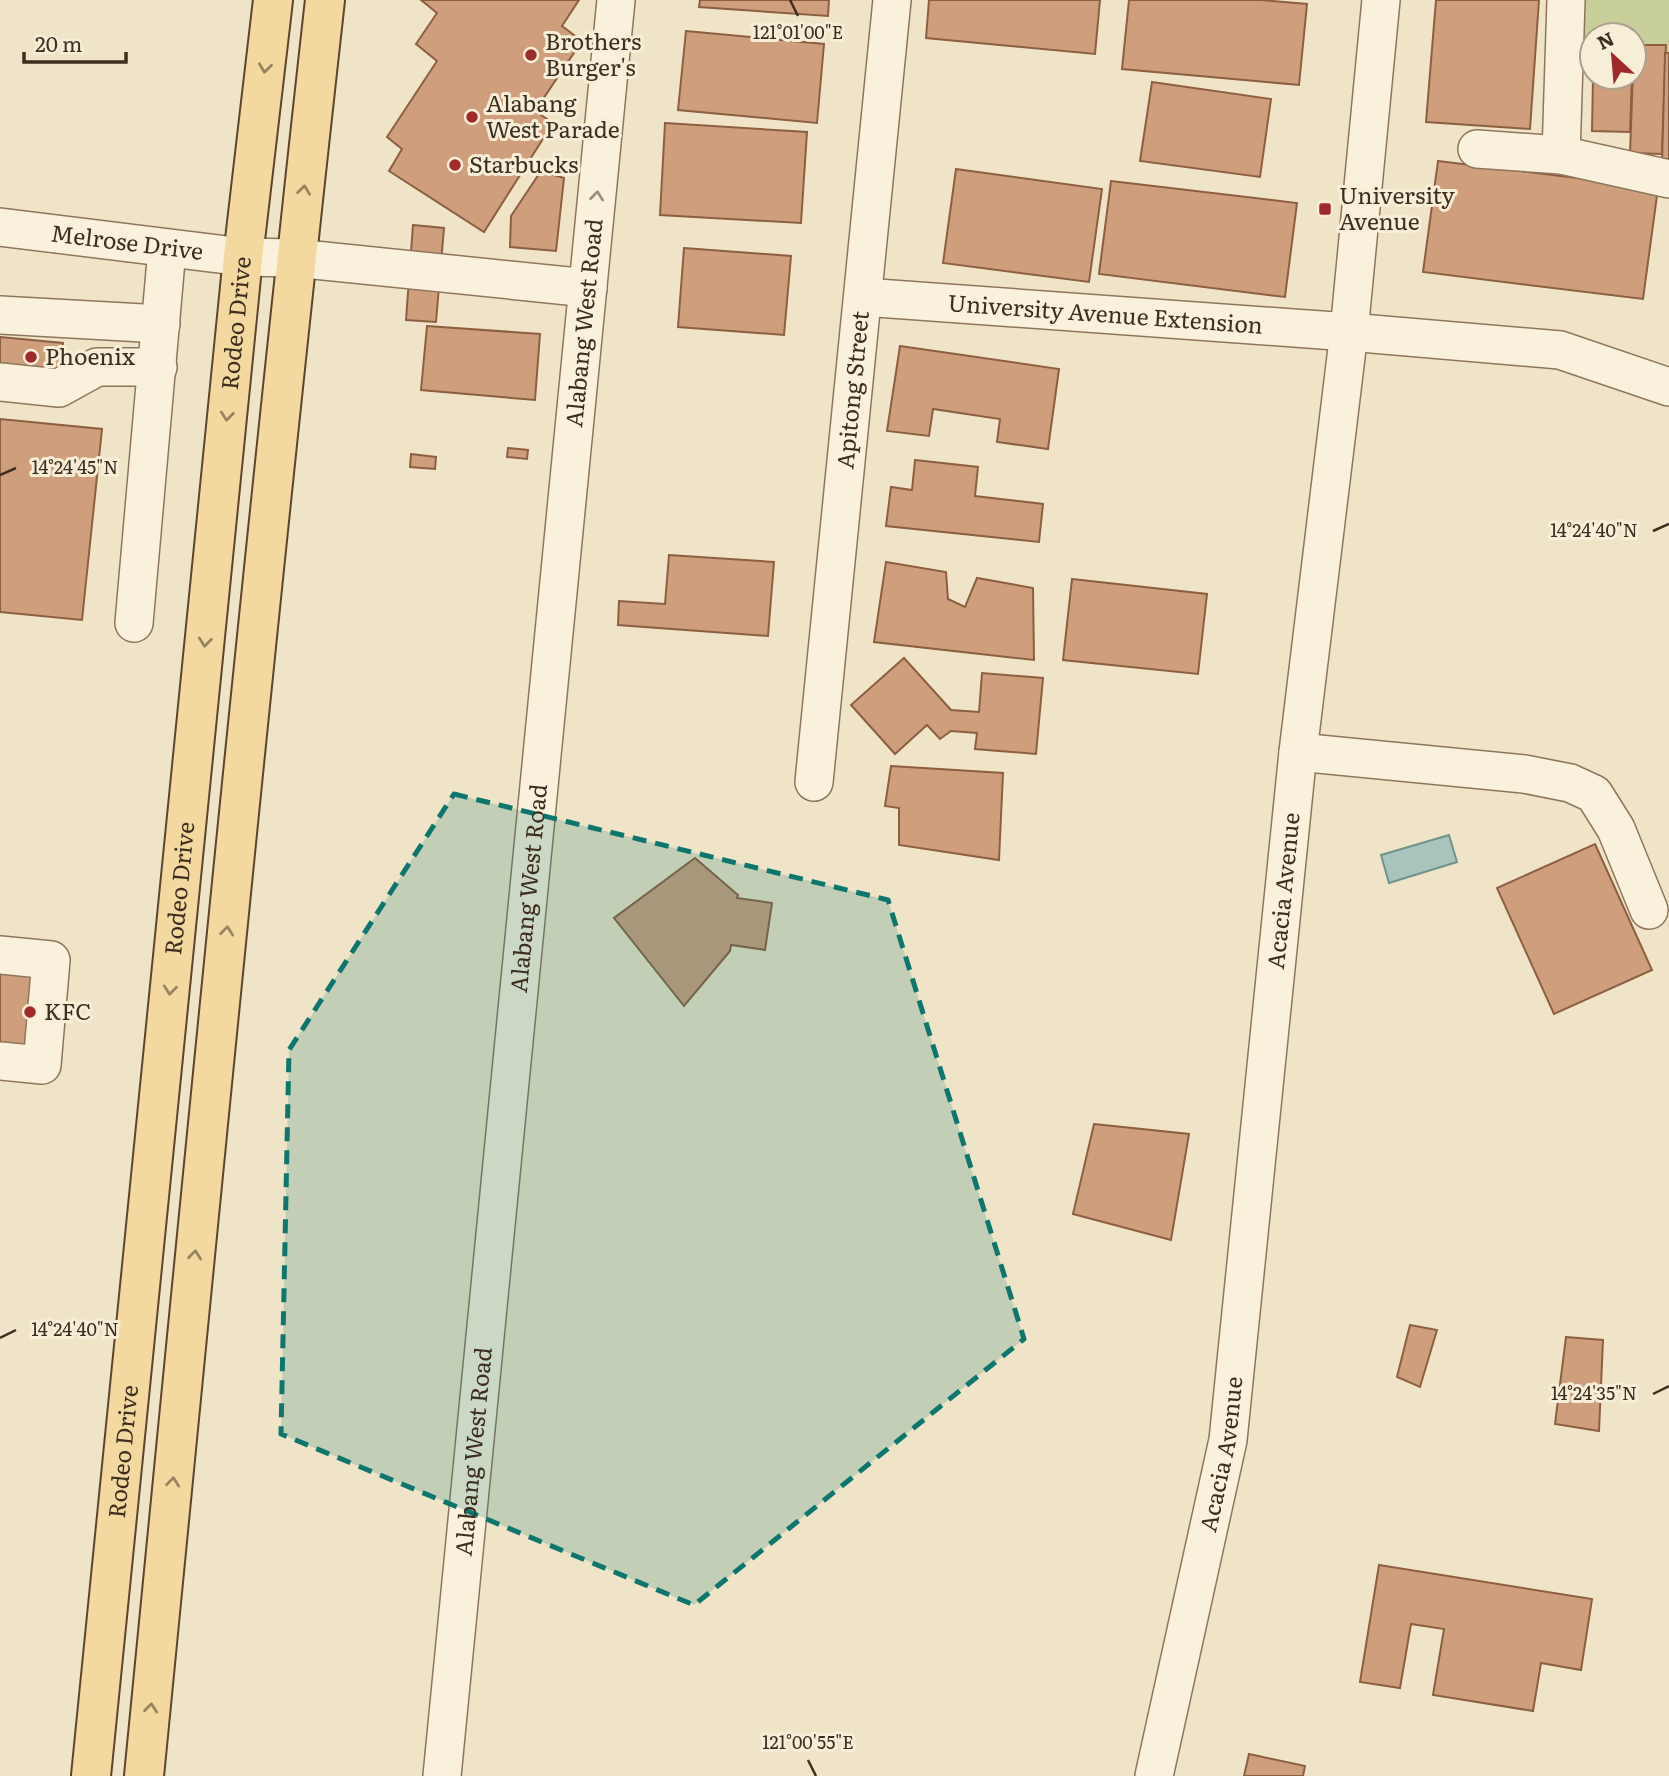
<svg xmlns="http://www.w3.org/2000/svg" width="1669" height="1776" font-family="Literata,serif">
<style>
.green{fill:#c9cf9b}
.water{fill:#a9c4bc;stroke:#6f938a;stroke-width:2}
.building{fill:#cf9f7d;stroke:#8d5f41;stroke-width:2}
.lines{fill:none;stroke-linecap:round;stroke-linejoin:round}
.minor-casing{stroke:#8d765c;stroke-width:40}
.major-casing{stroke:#5b4430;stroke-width:42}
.minor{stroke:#faf1dc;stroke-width:37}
.major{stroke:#f3d9a0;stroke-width:38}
.oneway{stroke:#988460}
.oneway2{stroke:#9c907e}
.marked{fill:#0f766e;fill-opacity:0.2;stroke:#0f766e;stroke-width:5;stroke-dasharray:14 9;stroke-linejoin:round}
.ticks{fill:none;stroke:#3d2e20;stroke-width:2.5}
.poi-dot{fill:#9e2a2b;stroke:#f7eed8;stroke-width:2.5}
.labels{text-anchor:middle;stroke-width:6;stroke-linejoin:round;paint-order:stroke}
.poi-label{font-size:23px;fill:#3d2e20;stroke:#f7eed8;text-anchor:start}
.street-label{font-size:23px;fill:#3d2e20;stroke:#f7eed8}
.ticks-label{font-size:18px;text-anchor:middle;fill:#3d2e20;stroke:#f7eed8;stroke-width:6;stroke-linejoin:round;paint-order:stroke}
</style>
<rect width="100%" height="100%" fill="#f0e4c8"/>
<polygon class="green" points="1582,0 1669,0 1669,53 1634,47 1634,35 1592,35 1592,39 1579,36"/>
<polygon class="water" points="1449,835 1457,862 1389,883 1381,855"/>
<g class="building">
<polygon points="421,0 579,0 562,26 582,41 535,111 553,123 484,232 389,171 402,149 387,137 437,61 416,44 437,13"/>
<polygon points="700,0 829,0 828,16 699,7"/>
<polygon points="929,0 1100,0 1095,54 926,38"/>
<polygon points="1129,0 1261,0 1307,4 1299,85 1122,69"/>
<polygon points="1436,0 1539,0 1530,129 1426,122"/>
<polygon points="686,31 824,44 817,123 678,110"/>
<polygon points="1594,32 1633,33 1633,35 1594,35"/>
<polygon points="1634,45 1666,45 1662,154 1630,153"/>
<polygon points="1665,53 1669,53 1669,163 1662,163"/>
<polygon points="1593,77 1632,77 1630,132 1592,131"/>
<polygon points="1152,82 1271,99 1260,177 1140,161"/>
<polygon points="665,123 807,132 801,223 660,215"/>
<polygon points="1438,161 1658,188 1643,299 1423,272"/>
<polygon points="956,169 1102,189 1089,282 943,263"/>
<polygon points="541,171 564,178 556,251 510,247 511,216"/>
<polygon points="1111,181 1297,203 1285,297 1099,274"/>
<polygon points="413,225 444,228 436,322 406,320"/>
<polygon points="684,248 791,256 784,335 678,327"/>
<polygon points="427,326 540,334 535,400 421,390"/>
<polygon points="0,337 63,343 60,376 0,371"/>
<polygon points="900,346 1059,369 1048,449 997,442 1000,419 933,409 929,436 887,431"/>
<polygon points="0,419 102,429 82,620 0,612"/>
<polygon points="508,448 528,450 527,459 507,457"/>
<polygon points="411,454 436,457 435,469 410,467"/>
<polygon points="915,460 978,467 975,496 1043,504 1039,542 886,526 891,487 912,490"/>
<polygon points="669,555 774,562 768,636 618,625 619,601 665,604"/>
<polygon points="886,562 946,572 948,599 965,607 977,578 1033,588 1034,660 874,642"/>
<polygon points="1072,579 1207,594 1198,674 1063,660"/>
<polygon points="904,658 951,710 979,712 982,673 1043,678 1036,754 975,749 977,733 951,731 940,739 927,725 895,754 851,705"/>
<polygon points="891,766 1003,773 999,860 899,845 899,808 885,806"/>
<polygon points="1595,844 1652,970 1554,1014 1497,888"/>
<polygon points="695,858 738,895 737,898 772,903 765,950 731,945 730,951 684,1006 614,918"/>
<polygon points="0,973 37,977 30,1049 0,1046"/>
<polygon points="1094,1124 1189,1134 1171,1240 1073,1214"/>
<polygon points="1410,1325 1437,1330 1420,1387 1397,1377"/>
<polygon points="1566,1337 1603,1340 1599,1431 1555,1424"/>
<polygon points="1379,1565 1592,1599 1581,1670 1541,1663 1533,1711 1433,1695 1444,1629 1411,1624 1400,1688 1360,1682"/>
<polygon points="1249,1754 1305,1766 1303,1776 1244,1776"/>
</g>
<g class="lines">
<defs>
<g id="minor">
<polyline points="1477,149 1561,155 1669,179"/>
<polyline points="1561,155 1566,0"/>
<path id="s1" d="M0,227l243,30 52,1 293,30"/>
<path id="s2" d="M863,297l486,35 211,18 109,37"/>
<polyline points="0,315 161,324"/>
<polyline points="0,382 59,388 97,367 158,367"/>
<polyline points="134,623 167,249"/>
<polyline points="1298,752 1524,774 1570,783 1594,794 1616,829 1649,910"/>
<path id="s3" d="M814,782l78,-782"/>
<polyline points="0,955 51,960 42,1065 0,1061"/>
<path id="s4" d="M442,1776l174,-1776"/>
<path id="s5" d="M1154,1776l74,-336 70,-688 51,-420 32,-332"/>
</g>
<g id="major">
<path id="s6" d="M91,1776l152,-1519 30,-257"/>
<path d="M144,1776c58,-592 115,-1185 181,-1776"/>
</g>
</defs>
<use href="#minor" class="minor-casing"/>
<use href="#major" class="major-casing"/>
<use href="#minor" class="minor"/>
<use href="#major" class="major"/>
</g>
<defs><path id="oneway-chevron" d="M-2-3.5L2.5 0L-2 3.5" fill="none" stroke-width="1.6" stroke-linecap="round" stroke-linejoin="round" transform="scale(1.75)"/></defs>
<g class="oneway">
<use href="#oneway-chevron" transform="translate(265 68) rotate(97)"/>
<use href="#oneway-chevron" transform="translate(304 190) rotate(-83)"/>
<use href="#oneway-chevron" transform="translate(227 416) rotate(96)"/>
<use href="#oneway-chevron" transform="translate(205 642) rotate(96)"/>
<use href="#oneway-chevron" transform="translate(227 931) rotate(-84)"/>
<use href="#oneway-chevron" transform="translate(170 990) rotate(96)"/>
<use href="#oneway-chevron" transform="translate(195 1255) rotate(-84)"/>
<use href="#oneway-chevron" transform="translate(173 1482) rotate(-84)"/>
<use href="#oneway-chevron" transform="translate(151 1708) rotate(-84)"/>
</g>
<use class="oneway2" href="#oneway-chevron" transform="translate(597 196) rotate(-84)"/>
<path class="marked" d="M454,794l434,106 136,439 -330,266 -413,-171 8,-384z"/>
<path class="ticks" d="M790,0l8,16M0,475l16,-7M1653,531l16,-7M0,1338l16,-8M1653,1394l16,-8M808,1760l8,16"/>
<g class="poi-dot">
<circle cx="531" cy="55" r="7"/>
<circle cx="472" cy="117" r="7"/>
<circle cx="455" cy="165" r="7"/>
<rect x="1318" y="202" width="14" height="14" rx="3.5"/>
<circle cx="31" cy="357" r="7"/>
<circle cx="30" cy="1012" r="7"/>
</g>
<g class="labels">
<g class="poi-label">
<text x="545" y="50">Brothers<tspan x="545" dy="26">Burger's</tspan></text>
<text x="486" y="112">Alabang<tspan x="486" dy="26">West Parade</tspan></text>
<text x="469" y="173">Starbucks</text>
<text x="1339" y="204">University<tspan x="1339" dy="26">Avenue</tspan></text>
<text x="45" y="365">Phoenix</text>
<text x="44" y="1020">KFC</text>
</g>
<g class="street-label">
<text dy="8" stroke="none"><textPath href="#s1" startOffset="128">Melrose Drive</textPath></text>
<text dy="8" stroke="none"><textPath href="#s2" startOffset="243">University Avenue Extension</textPath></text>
<text dy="8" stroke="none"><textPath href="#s6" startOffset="1460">Rodeo Drive</textPath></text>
<text dy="8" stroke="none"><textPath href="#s4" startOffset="1460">Alabang West Road</textPath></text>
<text dy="8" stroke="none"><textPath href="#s3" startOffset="394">Apitong Street</textPath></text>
<text dy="8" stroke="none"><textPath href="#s6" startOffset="892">Rodeo Drive</textPath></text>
<text dy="8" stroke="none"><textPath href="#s4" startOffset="892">Alabang West Road</textPath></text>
<text dy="8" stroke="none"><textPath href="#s5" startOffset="896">Acacia Avenue</textPath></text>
<text dy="8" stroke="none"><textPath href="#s6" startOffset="326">Rodeo Drive</textPath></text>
<text dy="8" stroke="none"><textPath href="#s4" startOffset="326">Alabang West Road</textPath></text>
<text dy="8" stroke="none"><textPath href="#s5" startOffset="329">Acacia Avenue</textPath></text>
</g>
</g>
<g class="ticks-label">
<text x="798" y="39">121°01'00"E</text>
<text x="75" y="474">14°24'45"N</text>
<text x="1594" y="537">14°24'40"N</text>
<text x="75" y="1336">14°24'40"N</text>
<text x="1594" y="1400">14°24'35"N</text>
<text x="808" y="1749">121°00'55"E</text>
</g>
<g transform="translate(1613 56) rotate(334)"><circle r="33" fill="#f7eed8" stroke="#ada18e" stroke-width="2"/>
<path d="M0-5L12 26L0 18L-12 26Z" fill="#9e2a2b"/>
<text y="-10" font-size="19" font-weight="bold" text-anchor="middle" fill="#3d2e20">N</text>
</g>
<path d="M24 52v10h102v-10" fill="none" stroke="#3d2e20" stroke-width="3.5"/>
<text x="35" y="52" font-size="21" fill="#3d2e20" stroke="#f7eed8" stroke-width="5" paint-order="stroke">20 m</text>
</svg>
